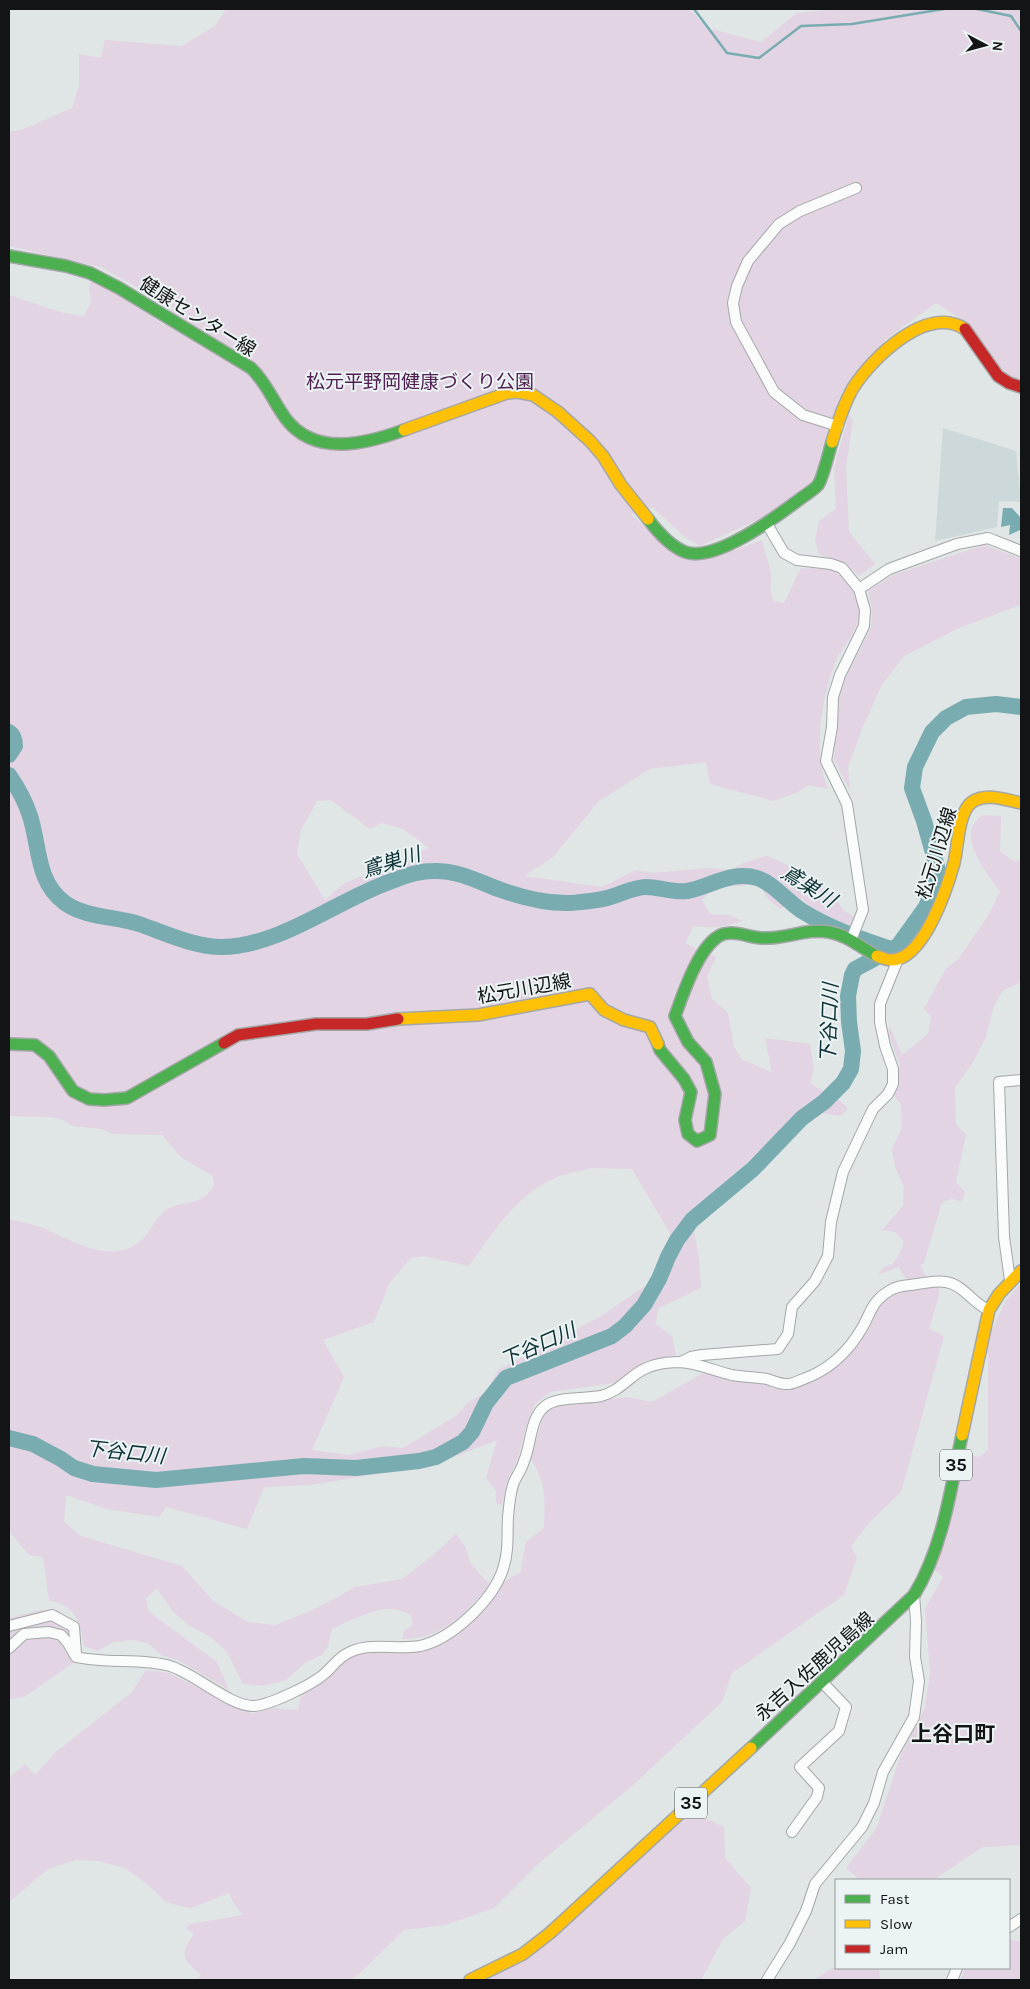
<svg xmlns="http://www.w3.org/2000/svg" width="1030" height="1989" font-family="Karla,'Noto Sans JP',sans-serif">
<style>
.built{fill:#ccd8d9}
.green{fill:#e2d4e3;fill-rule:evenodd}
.water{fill:#79acb0}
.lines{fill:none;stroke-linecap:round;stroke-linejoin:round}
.stream{stroke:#79acb0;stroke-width:2.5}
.river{stroke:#79acb0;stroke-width:16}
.street-casing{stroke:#a4a7a7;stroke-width:12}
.fast-casing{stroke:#a4a7a7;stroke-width:14}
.slow-casing{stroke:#a4a7a7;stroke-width:14}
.jam-casing{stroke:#a4a7a7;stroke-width:14}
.street{stroke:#fafbfb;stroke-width:10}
.fast{stroke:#4caf50;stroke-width:11}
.slow{stroke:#ffc107;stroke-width:11}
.jam{stroke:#c62828;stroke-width:11}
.labels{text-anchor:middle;stroke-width:4;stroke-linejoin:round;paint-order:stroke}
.shield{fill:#ebf3f4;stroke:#535758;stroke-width:1}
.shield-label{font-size:18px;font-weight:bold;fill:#121415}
.street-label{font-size:19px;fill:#121415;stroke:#ebf3f4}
.park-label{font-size:19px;fill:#512050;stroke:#ebf3f4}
.water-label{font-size:20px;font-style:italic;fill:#0d3134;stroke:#ebf3f4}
.quarter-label{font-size:21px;font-weight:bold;fill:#121415;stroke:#ebf3f4}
</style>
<rect width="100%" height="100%" fill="#e0e5e5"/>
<polygon class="built" points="943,428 1016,451 1021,502 999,501 997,527 935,541"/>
<g class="green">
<path d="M226,9h463l18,19 54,14 36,-29 39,-4h182l3,2v370l-21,-10 -31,-47 -33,-21 -50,36 -45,55 -18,51 -10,39 -37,27 -76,35 -14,-8 -34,-31 -21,7 27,25 54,17 18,-4 32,-12c2,11 7,22 9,32 1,14 -3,14 3,29l10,2 17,-35c7,1 27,0 30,2 18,7 34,36 26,54 -6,16 -19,28 -24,44 -10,29 -16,64 -12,95 1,9 4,18 7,26l-20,-4 -10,7 -25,9 -63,-17 -4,-22 -56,7 -51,32 -47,57 -28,18 78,11 34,-17 17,3 55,-5 23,2 10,-6 25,-8 16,6 18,12 13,12 3,-2 18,11 9,15 11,7 -5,9 -38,-18 -9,-9 -22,10 -15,-13 -3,-26 -18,16c-18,0 -30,0 -42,14l8,14 18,1 15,6c-17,5 -31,8 -49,5l-9,17 31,14 -9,20 5,22 16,14 6,33 7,13 31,13 -7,-34 45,6 4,25 -4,14c13,10 29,13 38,26l-8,7 -18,-3 -46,22 -24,23 -55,48 -3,26 5,26 2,30 -42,20 -4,16 17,12 4,19 -30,6 -32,22 -64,9 -15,12 -9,22 -8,32 -11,23 -5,24 -6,-2v-12l-10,-13 11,-38 -59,23 -127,22 -47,2 -17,42 -81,-22 -7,10 -52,-8 -41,-14 -2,27 17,14 101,30 31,35 35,21 28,3 43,-18 36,-20 47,-8 30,-23 24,-22 10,14 4,15 20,22c-27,29 -45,54 -88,54l2,-8 9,-6 -2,-10c-6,-2 -13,-6 -19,-6 -14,-2 -46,13 -60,20l-4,17 -6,9 -16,7 -20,18 -23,6 -20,-2 -16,-32 -16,-15 -21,-11 -17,-14 -16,-24 -11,10 3,14 68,50 12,28 -51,-30 -17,-5 -12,-11 -15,-4 -21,2 -15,9 -14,-5c-3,-23 -9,-42 -35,-45l-6,-44 -14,-2 -20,-24v-312c12,3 25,5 36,10 29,12 64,35 93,14 12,-8 16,-26 30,-34 19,-10 30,-1 46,-23l-1,-10 -31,-18 -20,-23 -49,-1 -11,-5 -29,-3 -12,-7 -12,-2 -40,-1v-821l54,18 21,3 7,-14 -2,-14 2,-9 32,18 41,28 10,-17 -73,-41 -92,-21v-114l12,-2 51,-22 7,-22v-32l22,4 4,-18 77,6 34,-21zM331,800l39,29 12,-6 21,6 26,19 -86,36 -18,16 -28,-46 4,-24 16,-29zM592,1168l40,1 39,66 -20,47 -51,35 -102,53 -11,21 -21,13 -10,12 -53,32 -20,-2 -35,9 -36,-5 32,-73 -21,-37 51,-18 16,-40 21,-24 12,-2 46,10c24,-34 47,-71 86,-88 11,-5 25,-7 37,-10z"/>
<polygon points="849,414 853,420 846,467 849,532 875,564 859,576 846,564 819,554 815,540 819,521 836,509 834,468"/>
<polygon points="984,545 1021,558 1021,605 959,628 904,656 881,686 862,729 848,767 850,790 834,760 838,700 847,675 871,628 872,609 868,591 893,575"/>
<path d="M981,815l20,1 -1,35 12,9 9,1v121l-19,9 -9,17 -7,29 -14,27 -17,23 1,37 10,11 -10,47 9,10 -3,9 -11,-2 -9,3 -18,61 -4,3 7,12 -17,4 -6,-6 -5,-9 -22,8 8,-9 7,-1 9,-14 3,-10 -9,-9 -13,-2 21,-24 1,-19 -9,-20 -3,-17 10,-22 -1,-24 -7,-8 6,-31 -12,-32 2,-6 12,28 26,-21 3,-18 -7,-7 21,-39 14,-12 27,-39 14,-27c-10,-15 -35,-46 -28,-64 2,-5 7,-10 9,-13z"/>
<polygon points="1021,1283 1021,1845 983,1847 933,1880 860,1880 846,1868 876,1829 900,1757 925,1708 930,1672 925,1609 943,1577 935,1570 964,1453 979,1457 988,1450 988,1355 984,1348 1006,1300"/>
<path d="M939,1286v9l-10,34 15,7 -43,156 -32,31 -18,23 6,11 -13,38 -112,78 -10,29 -90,84 -93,77 -45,45 -49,17 -41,5 -46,45 -9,5h-151l3,-5c-18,-15 -22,-20 -7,-41l-8,-6 4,-4 53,-9 -9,-11 -5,-11 -38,15 -7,-1 -18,-5 -19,-18 -22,-16 -27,-7 -22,-1 -28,9 -39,33v-124l16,-14 10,11 21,-23 76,-60 14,-22 23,3 83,41 19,-6 27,2 3,-14 26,-18 12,-15 20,-10 60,-1 26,-10 37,-33 21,-27 17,-9 6,-31 18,-14c1,-27 3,-46 -14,-70l13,-40 6,-10 11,-3 67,-8 25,5 53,-30 75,16 54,-20 40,-59 18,-16 15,-5z"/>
<polygon points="41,1610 58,1610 67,1619 73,1636 47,1626 21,1631 9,1644 9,1618"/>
<path d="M48,1636l11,6 14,21 -49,34 -15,2c0,-21 -8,-55 19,-62 6,-2 14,-1 20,-1z"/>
<polygon points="689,1811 724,1827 725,1858 751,1888 745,1921 723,1939 701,1980 479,1980"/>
<polygon points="1009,1939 1021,1942 1021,1980 961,1980 965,1968 1009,1968"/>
<polygon points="836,1966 836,1968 879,1968 880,1980 814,1980"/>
</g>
<polygon class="water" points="1003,508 1012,508 1021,518 1020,530 1009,535 1010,525 1001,527"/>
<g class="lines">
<g class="stream">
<polyline points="694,9 727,53 759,58 801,26 852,24 944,9"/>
<polyline points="977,9 1011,16 1021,31"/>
</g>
<g class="river">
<path d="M9,732c5,3 6,9 6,14l-6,9"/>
<path d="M9,775c9,13 16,25 21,41 10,31 6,66 35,87 21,15 50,13 74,21 26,9 55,23 83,23 57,-1 110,-43 162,-63 15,-6 32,-13 49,-13 25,-1 46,11 68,19 23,8 47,14 70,13 12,-1 25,-2 36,-5 13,-3 26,-11 39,-11 13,0 28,6 41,4 23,-4 45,-21 70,-13 16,5 30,23 45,33 27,17 59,28 89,38l7,-3 28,-39 13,-33 -15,-53 -12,-33 3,-21 17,-35 14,-14 20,-11 30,-3 25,3"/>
<polyline points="9,1438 33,1444 61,1459 74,1468 93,1474 156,1480 304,1466 356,1468 419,1461 436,1457 463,1442 472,1432 486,1403 506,1378 612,1336 625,1326 644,1305 659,1279 668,1257 677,1240 692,1220 753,1169 802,1118 824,1102 843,1083 851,1069 853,1051 849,1022 848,996 852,975 855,969 874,959"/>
</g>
<defs>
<g id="street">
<polyline points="838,426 803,415 774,392 736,322 733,303 737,286 748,261 779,224 800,211 856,188"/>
<polyline points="767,524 784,553 797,560 831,564 842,568 859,589 865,610 864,626 840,675 833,697 832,727 826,761 847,804 863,910 851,940"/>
<polyline points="859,589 889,569 957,544 988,538 1021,551"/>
<polyline points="1010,1280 1004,1237 999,1082 1021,1080"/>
<polyline points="681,1362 691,1357 702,1355 778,1349 788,1334 792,1307 815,1281 828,1256 831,1222 843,1172 873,1109 888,1094 893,1084 893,1069 885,1046 880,1022 880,1004 898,959"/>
<polyline points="9,1626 52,1615 74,1627 76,1654"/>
<path d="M9,1648l15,-14 25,-2 12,3 7,8 8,14c30,7 66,1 94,9 24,7 61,41 84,40 16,-1 57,-21 69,-31 10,-8 15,-18 27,-23 22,-10 47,-2 70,-6 32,-7 73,-46 83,-77 6,-18 4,-33 5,-52 1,-10 2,-25 6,-35 3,-7 8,-13 10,-21 7,-16 6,-42 20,-54 11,-11 42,-8 57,-11 15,-4 23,-13 35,-22 12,-9 28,-12 44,-12 18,1 34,9 52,13 11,2 23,2 35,4 7,2 14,6 22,5 7,-1 16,-6 22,-8 22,-10 39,-27 51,-48 9,-15 9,-26 27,-37 8,-6 18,-5 28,-7 10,-1 19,-4 29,-2 18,3 27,22 43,28"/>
<polyline points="792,1832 817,1797 819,1788 800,1767 839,1731 846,1707 822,1682"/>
<polyline points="1009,1927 1021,1919"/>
<polyline points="767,1980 790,1943 806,1911 815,1884 862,1827 874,1803 883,1772 914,1717 919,1681 915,1657 916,1621 914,1595"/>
<polyline points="952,1980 957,1968"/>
</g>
<g id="fast">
<path d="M9,256l57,10 24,7 29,15 132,80c16,15 22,34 35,51 29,38 80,25 118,11"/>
<path d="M648,519c9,12 22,27 37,33 30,11 91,-35 115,-53 5,-4 14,-9 18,-14 5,-7 11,-34 14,-43"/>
<polyline points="9,1044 35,1045 49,1056 73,1091 89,1099 104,1100 127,1098 224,1043"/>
<path d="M658,1044l2,6 24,29 7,13 -6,28 3,14 9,7 13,-6 5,-41 -9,-32 -18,-20 -13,-26c8,-22 22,-64 41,-78 14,-11 32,0 48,0 22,1 43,-10 65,-6 18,3 32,16 48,24"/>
<path d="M751,1748l163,-153c29,-47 37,-107 48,-160"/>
</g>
<g id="slow">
<polyline points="404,430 507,393 517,392 533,395 558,412 590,441 603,456 621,485 648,519"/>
<path d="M832,442c6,-19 11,-37 21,-54 19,-30 74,-84 112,-59"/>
<path d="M877,956c5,2 10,4 15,4 32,-1 55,-72 62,-97 4,-16 4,-51 18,-61 14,-10 34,-2 49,1"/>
<polyline points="398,1019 478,1015 590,994 604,1010 624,1020 650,1027 658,1044"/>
<polyline points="962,1435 989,1310 999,1294 1021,1271"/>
<polyline points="470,1980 523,1954 550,1933 751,1748"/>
</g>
<g id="jam">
<polyline points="965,329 998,376 1009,383 1021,387"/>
<polyline points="224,1043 238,1035 316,1024 367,1024 398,1019"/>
</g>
</defs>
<use href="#street" class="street-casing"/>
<use href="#fast" class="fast-casing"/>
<use href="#slow" class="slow-casing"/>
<use href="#jam" class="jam-casing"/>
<use href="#street" class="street"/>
<use href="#fast" class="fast"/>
<use href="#slow" class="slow"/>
<use href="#jam" class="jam"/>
</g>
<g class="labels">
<g class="shield">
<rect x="940" y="1449.5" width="32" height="31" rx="4"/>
<rect x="675" y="1787.5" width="32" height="31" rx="4"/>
</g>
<g class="shield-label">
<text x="956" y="1471">35</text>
<text x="691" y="1809">35</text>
</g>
<g class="street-label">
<text transform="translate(198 316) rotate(32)" y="7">健康センター線</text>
<text transform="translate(936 853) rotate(-73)" y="7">松元川辺線</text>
<text transform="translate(524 988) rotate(-10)" y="7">松元川辺線</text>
<text transform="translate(814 1666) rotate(-42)" y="7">永吉入佐鹿児島線</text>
</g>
<g class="park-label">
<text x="420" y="388">松元平野岡健康づくり公園</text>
</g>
<g class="water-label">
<text transform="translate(391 862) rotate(-17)" y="7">鳶巣川</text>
<text transform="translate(809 886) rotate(32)" y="7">鳶巣川</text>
<text transform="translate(829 1023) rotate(-88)" y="7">下谷口川</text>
<text transform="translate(538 1345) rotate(-24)" y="7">下谷口川</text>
<text transform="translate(125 1452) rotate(6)" y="7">下谷口川</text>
</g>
<g class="quarter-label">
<text x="953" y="1741">上谷口町</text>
</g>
</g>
<rect width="1030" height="1989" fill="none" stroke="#121415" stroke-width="20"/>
<rect x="835" y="1879" width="175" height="90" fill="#ebf3f4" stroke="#949a9b"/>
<rect x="845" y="1895" width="25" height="8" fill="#4caf50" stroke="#949a9b"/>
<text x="880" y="1904" font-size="15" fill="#121415">Fast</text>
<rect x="845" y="1920" width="25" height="8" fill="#ffc107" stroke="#949a9b"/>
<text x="880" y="1929" font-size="15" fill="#121415">Slow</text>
<rect x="845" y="1945" width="25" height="8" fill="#c62828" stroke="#949a9b"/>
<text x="880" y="1954" font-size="15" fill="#121415">Jam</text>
<g transform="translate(985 45) rotate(96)" stroke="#ebf3f4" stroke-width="4" paint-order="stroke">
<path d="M0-4L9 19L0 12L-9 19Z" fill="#121415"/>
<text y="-8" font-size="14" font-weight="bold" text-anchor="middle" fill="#121415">N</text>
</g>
</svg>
